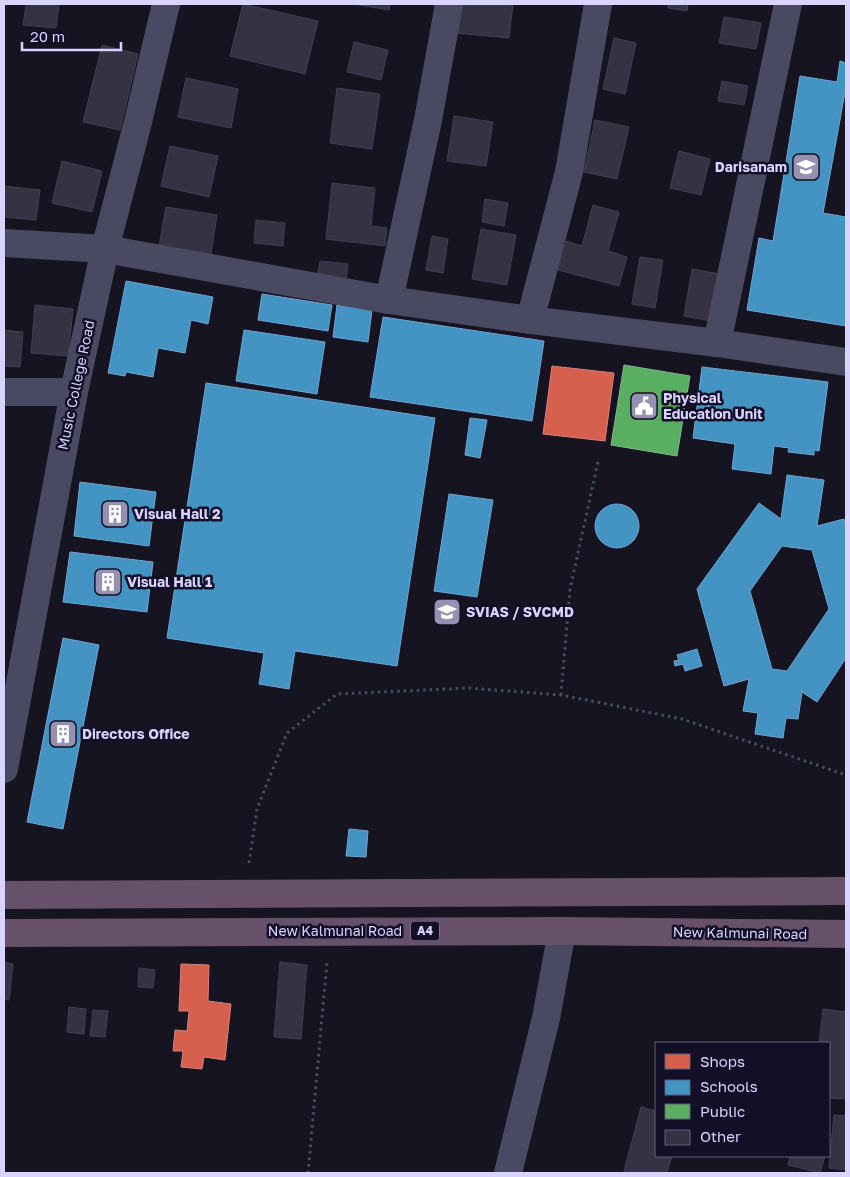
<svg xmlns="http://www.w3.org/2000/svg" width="850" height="1177" font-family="'Golos Text',sans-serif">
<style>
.shops{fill:#d6604d;stroke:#d78382}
.schools{fill:#4393c3;stroke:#70a6d5;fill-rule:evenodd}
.public{fill:#5aae61;stroke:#80b990}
.building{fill:#343243;stroke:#433f54}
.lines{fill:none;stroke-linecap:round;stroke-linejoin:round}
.path{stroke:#44505f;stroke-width:3;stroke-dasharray:2.5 4;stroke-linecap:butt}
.minor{stroke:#4a4962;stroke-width:28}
.highway{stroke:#67516a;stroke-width:28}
.labels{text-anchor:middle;stroke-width:5;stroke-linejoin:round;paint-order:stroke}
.shield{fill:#130f26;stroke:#9e99be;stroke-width:1}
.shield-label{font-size:12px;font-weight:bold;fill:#d9d4ff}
.poi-label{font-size:14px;font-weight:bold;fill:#d9d4ff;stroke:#130f26;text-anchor:start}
.street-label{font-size:14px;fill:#d9d4ff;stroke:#130f26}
</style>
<rect width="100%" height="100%" fill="#161421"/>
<g class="shops">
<polygon points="552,366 614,373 605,441 543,434"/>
<polygon points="181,964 209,965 208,1001 231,1004 225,1060 204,1057 202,1069 181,1067 183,1051 173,1051 175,1030 187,1031 189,1011 179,1011"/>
</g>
<g class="schools">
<polygon points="840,61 846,63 846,87 823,213 846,217 846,326 747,310 759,238 773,241 800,76 837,82"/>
<polygon points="126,281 213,297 208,324 191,320 185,353 158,348 153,377 126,372 125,376 108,373"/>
<polygon points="262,294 332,305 328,331 258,320"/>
<polygon points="337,305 372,310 368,342 333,337"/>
<polygon points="383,317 544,341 532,421 370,397"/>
<polygon points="244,330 325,342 317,394 236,381"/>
<polygon points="702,367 828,382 819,451 814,450 814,455 788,452 789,448 774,446 771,474 732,469 735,444 693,438"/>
<polygon points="206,383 435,418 397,666 295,651 289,689 259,684 264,653 167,638"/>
<polygon points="470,418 487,420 480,458 465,455"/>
<path d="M787,475l37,5 -7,46 27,-7 2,6v133l-29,44 -15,-10 -4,27 -12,-1 -3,20 -28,-4 3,-21 -15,-2 6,-32 -25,7 -27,-97 62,-86 22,16zM782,546l30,4 17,59 -42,62 -15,-2 -22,-78z"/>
<polygon points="80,482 156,492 149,546 74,536"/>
<polygon points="449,494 493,500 477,597 434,591"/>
<circle cx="617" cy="526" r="22"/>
<polygon points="70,552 153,562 147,612 63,602"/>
<polygon points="63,638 99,645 63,829 27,822"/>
<polygon points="697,649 702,666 685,671 683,664 675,666 674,661 679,660 677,655"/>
<polygon points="349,829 368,831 366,857 346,856"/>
</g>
<polygon class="public" points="624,365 690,376 677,456 611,445"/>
<g class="building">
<polygon points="26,4 59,4 56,28 23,25"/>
<polygon points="243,4 318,21 305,74 230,56"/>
<polygon points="353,4 390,4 389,10"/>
<polygon points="459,4 513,4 509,38 456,33"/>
<polygon points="668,4 688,4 687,11 668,8"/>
<polygon points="724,17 761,23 756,49 719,43"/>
<polygon points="614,38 636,43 625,94 603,89"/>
<polygon points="354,42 388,50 381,80 347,72"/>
<polygon points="102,45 138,54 120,130 83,122"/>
<polygon points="186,78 238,89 231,128 178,117"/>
<polygon points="722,81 748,86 744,105 718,101"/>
<polygon points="337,88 380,94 372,149 330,143"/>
<polygon points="454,116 493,122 486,166 447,161"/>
<polygon points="595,120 629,127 617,179 584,172"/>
<polygon points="170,146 218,156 209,197 161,186"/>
<polygon points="679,151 710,159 701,195 670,188"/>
<polygon points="62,161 102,171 92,212 52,203"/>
<polygon points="332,183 375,188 371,226 387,228 385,246 326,239"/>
<polygon points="4,186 40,190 36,220 4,217"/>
<polygon points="485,199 508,203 504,226 482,222"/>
<polygon points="593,205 619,212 608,251 627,257 619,286 558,270 566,241 582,246"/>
<polygon points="166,207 217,215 211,254 159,246"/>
<polygon points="256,220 285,223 283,246 254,243"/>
<polygon points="481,229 516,235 507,285 472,279"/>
<polygon points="432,236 448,239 443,273 426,270"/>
<polygon points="640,257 663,260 655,308 632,304"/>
<polygon points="320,261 348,264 346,281 317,278"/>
<polygon points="692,269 720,274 711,321 684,316"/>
<polygon points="35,305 73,309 68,356 31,353"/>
<polygon points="4,330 23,332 20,367 4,366"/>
<polygon points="4,962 13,964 9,1000 4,999"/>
<polygon points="280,962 307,965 301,1039 274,1037"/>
<polygon points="139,968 155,970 153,988 138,987"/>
<polygon points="69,1007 86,1009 84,1034 67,1032"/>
<polygon points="823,1009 846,1012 846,1099 829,1098 829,1043 819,1043"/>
<polygon points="93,1010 108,1011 105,1037 90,1036"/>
<polygon points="641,1107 656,1111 656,1156 672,1156 667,1173 631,1173 624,1171"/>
<polygon points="834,1115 846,1116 846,1170 829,1168"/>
<polygon points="790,1156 825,1156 820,1173 788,1165"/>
</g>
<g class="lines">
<g class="path">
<polyline points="561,695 570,589 598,462"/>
<polyline points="249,863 257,809 287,733 337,694 469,688 561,695 682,719 846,775"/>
<polyline points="308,1173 327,962"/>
</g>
<g class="minor">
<polyline points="4,243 105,249 389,300 530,320 717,343 846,362"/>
<polyline points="389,300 428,120 449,4"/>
<polyline points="530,320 569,172 598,4"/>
<polyline points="717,343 788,4"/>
<polyline points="4,392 74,392"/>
<polyline points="4,769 74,392 105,249 138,122 166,4"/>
<polyline points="508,1173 546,1018 562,931"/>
</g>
<g class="highway">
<polyline points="4,895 846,891"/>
<polyline points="4,933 562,931 846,934"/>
</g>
</g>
<defs>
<symbol id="school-square" viewBox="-11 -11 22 22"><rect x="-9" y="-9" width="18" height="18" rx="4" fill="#9591b1" stroke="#130f26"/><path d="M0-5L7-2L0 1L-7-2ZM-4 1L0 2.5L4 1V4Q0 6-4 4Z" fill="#fff"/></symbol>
<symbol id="civic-square" viewBox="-11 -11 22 22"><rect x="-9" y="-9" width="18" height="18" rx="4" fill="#9591b1" stroke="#130f26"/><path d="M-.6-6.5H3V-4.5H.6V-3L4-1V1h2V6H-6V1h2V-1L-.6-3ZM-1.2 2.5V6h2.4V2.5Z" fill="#fff"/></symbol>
<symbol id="building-square" viewBox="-11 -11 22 22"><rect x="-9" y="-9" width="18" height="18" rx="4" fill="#9591b1" stroke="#130f26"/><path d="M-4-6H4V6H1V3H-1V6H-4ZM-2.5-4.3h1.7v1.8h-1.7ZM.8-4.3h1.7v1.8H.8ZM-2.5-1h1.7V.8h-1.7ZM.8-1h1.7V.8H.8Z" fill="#fff"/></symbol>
<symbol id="university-square" viewBox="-11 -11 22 22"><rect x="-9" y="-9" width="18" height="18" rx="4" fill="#9591b1" stroke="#130f26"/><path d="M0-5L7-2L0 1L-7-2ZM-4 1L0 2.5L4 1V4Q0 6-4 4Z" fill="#fff"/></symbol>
</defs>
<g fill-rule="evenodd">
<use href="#school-square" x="790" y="151" width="32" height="32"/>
<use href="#civic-square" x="628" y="390" width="32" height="32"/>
<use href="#building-square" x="99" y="498" width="32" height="32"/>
<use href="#building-square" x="92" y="566" width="32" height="32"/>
<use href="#university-square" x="431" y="596" width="32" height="32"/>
<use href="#building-square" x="47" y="718" width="32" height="32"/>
</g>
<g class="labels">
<rect class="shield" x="411" y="921.5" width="28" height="19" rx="4"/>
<g class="shield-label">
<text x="425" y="935">A4</text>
</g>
<g class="poi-label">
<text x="787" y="172" text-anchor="end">Darisanam</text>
<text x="663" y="403">Physical<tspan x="663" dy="16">Education Unit</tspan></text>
<text x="134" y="519">Visual Hall 2</text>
<text x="127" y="587">Visual Hall 1</text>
<text x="466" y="617">SVIAS / SVCMD</text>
<text x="82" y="739">Directors Office</text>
</g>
<g class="street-label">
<text transform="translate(76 385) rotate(-78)" y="5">Music College Road</text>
<text x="335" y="936">New Kalmunai Road</text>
<text transform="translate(740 933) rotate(1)" y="5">New Kalmunai Road</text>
</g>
</g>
<rect width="850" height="1177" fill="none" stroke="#d9d4ff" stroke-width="10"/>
<rect x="655" y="1042" width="175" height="115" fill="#130f26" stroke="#625e7d"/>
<rect x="665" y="1054" width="25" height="15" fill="#d6604d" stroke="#625e7d"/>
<text x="700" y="1067" font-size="15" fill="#d9d4ff">Shops</text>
<rect x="665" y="1080" width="25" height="15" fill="#4393c3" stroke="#625e7d"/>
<text x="700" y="1092" font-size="15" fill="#d9d4ff">Schools</text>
<rect x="665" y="1104" width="25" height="15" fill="#5aae61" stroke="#625e7d"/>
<text x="700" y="1117" font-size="15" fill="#d9d4ff">Public</text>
<rect x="665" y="1130" width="25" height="15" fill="#343243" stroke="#625e7d"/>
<text x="700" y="1142" font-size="15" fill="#d9d4ff">Other</text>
<path d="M22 42v8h99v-8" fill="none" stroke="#d9d4ff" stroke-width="2.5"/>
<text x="30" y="42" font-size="15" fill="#d9d4ff" stroke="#130f26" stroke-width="4" paint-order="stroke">20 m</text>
</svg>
